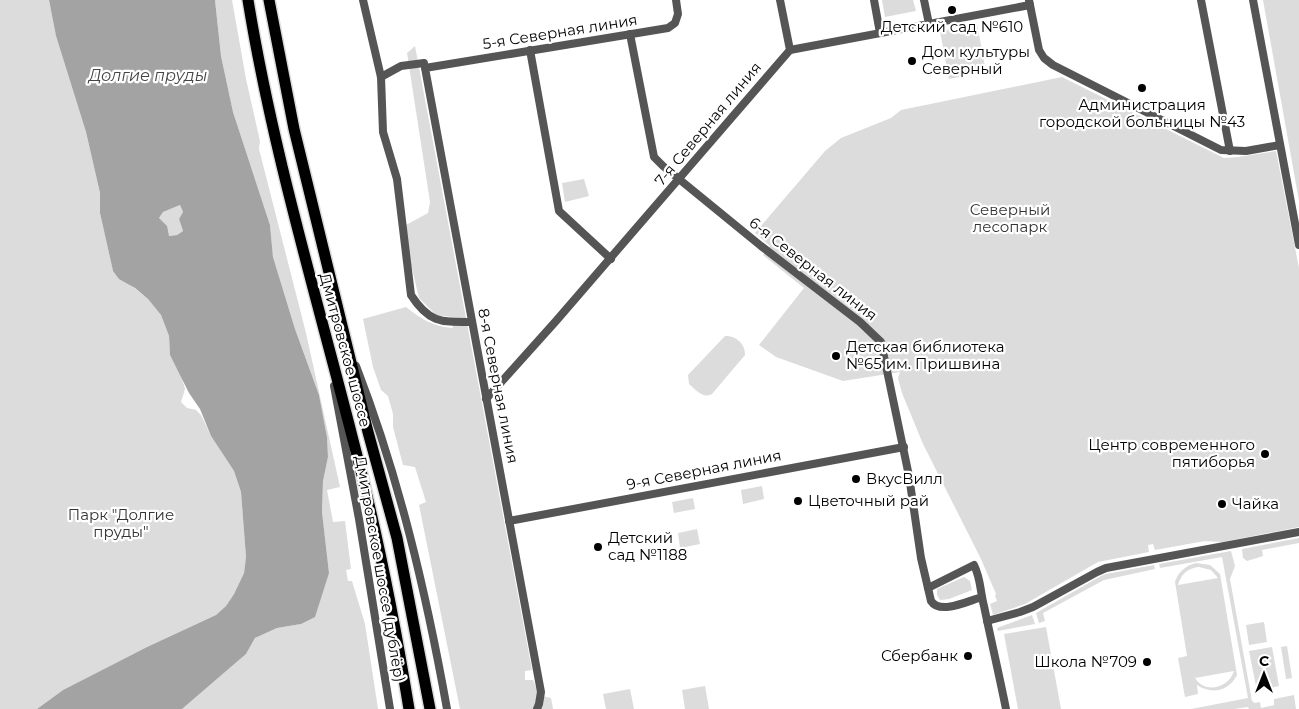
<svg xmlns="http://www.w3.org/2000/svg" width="1299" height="709" font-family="Montserrat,sans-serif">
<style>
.green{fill:#dcdcdc;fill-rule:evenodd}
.water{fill:#a3a3a3;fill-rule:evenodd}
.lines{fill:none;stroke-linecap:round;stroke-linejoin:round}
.highway-casing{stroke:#dbdbdb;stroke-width:14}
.minor{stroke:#555;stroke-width:8}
.highway{stroke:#000;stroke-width:11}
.poi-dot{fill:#000;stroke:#fff;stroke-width:2}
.labels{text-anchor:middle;stroke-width:4.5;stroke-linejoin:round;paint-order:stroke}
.poi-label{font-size:15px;fill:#000;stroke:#fff;text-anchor:start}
.street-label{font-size:15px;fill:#000;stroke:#fff}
.park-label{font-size:15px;fill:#333;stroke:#fff}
.water-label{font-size:16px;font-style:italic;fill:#444;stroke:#fff}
</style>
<rect width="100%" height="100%" fill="#fff"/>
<g class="green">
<polygon points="0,0 49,0 56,36 86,132 100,193 100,213 113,271 148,299 161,315 169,336 170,355 181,375 185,389 181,402 187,408 196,410 201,415 211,436 234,471 241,492 246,557 244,573 234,594 226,606 216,615 147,647 63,690 37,709 0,709"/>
<polygon points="215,0 232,0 246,79 260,141 259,149 306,333 340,487 327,490 333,522 345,521 351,569 346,570 348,581 352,581 365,624 378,709 182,709 246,654 255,638 277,628 301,624 329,573 322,512 323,481 328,457 327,437 319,395 295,329 273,257 270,225 233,112 221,56"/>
<polygon points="882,0 913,0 916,11 885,17"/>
<polygon points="1263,0 1299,0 1299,201"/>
<polygon points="977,24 986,72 949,79 940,31"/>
<path d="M415,46l117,624 -7,1v9h8l6,15 12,3 2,11h-93l-41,-204 7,-3 -11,-35 -12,-2 -10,-38v-13l-5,-18 -7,-6 -8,-23 -10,-48 43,-12c15,12 28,20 47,21l-2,-11 -15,-2 -17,-17 -9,-38 -4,-35 22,-12 2,-11 -23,-149z"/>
<polygon points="1062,77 1224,158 1238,157 1276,151 1299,268 1299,527 1223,542 1205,541 1155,550 1153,544 1148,545 1149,552 1098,562 1025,604 993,615 990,604 997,601 995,596 996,594 981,559 923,444 902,393 898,378 900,372 843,381 776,357 759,345 804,288 763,255 770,246 755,233 825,151 841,138 891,118 901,110"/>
<polygon points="584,179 589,196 565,202 562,183"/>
<polygon points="180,205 183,212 179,219 183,231 177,235 169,236 159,218 163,212"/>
<path d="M725,336c10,-1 21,8 20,19l-33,39c-9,5 -16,-4 -23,-10l-1,-9z"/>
<polygon points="762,486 764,499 743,504 741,490"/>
<polygon points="693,498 695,509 674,513 672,502"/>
<polygon points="697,529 700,544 680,548 678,533"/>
<polygon points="1299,538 1299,543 1262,550 1263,556 1247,561 1243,558 1242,549"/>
<polygon points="1231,551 1235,566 1230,579 1252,701 1255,703 1260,702 1261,708 1274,705 1274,699 1294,695 1296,709 1249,709 1248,707 1234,709 1191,709 1248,698 1222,557 1160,568 1159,564"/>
<path d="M1196,563l14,2 10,9 17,101c-8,16 -25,20 -40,10l1,9 -13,3 -7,-39 9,-2 -12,-74c3,-10 10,-16 21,-19zM1199,567l12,3 7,8 -40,7c3,-11 10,-17 21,-18zM1234,671c-5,18 -33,24 -40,4l1,3z"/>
<polygon points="1154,565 1155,569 1104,580 1043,613 1045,621 1039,623 1036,613 1101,576 1106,574"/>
<polygon points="964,577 970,581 972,590 949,599 940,600 937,595 937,589"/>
<polygon points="1032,615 1035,624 998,631 997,628"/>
<polygon points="1264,622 1267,642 1249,645 1246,625"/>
<polygon points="1046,627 1061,709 1018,709 1004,634"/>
<polygon points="1287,646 1292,678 1286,679 1281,647"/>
<polygon points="1272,647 1279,686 1257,691 1249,651"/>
<polygon points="705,686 709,709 685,709 682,690"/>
<polygon points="630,689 634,709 606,709 603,694"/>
</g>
<path class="water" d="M49,0h166l6,56 12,56 37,113 3,32 22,72 24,66 8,42 1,20 -5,24 -1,31 7,61 -14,44 -14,7 -24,4 -22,10 -9,16 -64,55h-145l26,-19 84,-43 69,-32 10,-9 8,-12 10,-21 2,-16 -5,-65 -7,-21 -23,-35 -11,-27 -11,-16 -19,-38 -1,-19 -8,-21 -13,-16 -13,-11 -16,-9 -6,-8 -13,-58v-20l-14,-61 -30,-96zM180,205l3,7 -4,7 4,12 -6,4 -8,1 -2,-10 -8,-8 4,-6z"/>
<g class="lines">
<defs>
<g id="highway">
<path d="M248,0c24,148 67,291 104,436 24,90 42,181 57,273"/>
<polyline points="269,0 294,129 368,432 397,538 430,709"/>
</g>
</defs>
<use href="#highway" class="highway-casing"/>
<g class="minor">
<path d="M363,0l18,77 2,55 14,47 14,116c18,28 30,27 61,27"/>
<polyline points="780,0 790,50"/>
<polyline points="874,0 880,33"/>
<polyline points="924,0 929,24"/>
<polyline points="1029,0 1039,50 1044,58 1053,65 1221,150 1246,151 1280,145"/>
<polyline points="1201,0 1230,151"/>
<polyline points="1253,0 1299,245"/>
<path d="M630,34l24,123 9,9 98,80 99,76 21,20 28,134 12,82 10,43c9,14 37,0 51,-4"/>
<polyline points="530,50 559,211 611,259"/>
<polyline points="381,77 401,66 424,63"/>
<path d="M356,366c43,111 70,226 91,343"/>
<polyline points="334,386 359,519 390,709"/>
<polyline points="486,399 556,321 790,50 1030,5"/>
<polyline points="509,521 904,447"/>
<path d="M928,588l46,-23c7,14 6,26 10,41 7,34 15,68 22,103"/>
<polyline points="987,621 1020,612 1033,607 1097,572 1106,568 1299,532"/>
<polyline points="537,709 539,704 541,692 425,68 668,28 675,23 678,14 676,0"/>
</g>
<use href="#highway" class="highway"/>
</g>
<g class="poi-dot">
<circle cx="952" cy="10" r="5"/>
<circle cx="912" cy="61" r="5"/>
<circle cx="1142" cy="88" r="5"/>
<circle cx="836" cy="356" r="5"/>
<circle cx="1265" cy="454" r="5"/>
<circle cx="856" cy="479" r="5"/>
<circle cx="798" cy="501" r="5"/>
<circle cx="1222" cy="504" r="5"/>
<circle cx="598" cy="547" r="5"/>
<circle cx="968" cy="656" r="5"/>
<circle cx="1147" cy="662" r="5"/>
</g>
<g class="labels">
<g class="poi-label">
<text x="952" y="32" text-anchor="middle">Детский сад №610</text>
<text x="922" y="57">Дом культуры<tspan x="922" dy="17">Северный</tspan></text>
<text x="1142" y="110" text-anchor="middle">Администрация<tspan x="1142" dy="17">городской больницы №43</tspan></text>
<text x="846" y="352">Детская библиотека<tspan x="846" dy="17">№65 им. Пришвина</tspan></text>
<text x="1255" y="450" text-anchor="end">Центр современного<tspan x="1255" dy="17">пятиборья</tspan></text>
<text x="866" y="484">ВкусВилл</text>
<text x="808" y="506">Цветочный рай</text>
<text x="1232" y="509">Чайка</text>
<text x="608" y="543">Детский<tspan x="608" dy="17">сад №1188</tspan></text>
<text x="958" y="661" text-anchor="end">Сбербанк</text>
<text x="1137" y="667" text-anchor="end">Школа №709</text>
</g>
<g class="street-label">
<text transform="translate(560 32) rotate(-9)" y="5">5-я Северная линия</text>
<text transform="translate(708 124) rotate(-50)" y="5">7-я Северная линия</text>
<text transform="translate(813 269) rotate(38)" y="5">6-я Северная линия</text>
<text transform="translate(345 350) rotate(75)" y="5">Дмитровское шоссе</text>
<text transform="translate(498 386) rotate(79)" y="5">8-я Северная линия</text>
<text transform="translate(704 470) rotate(-11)" y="5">9-я Северная линия</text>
<text transform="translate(380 569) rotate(80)" y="5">Дмитровское шоссе (дублёр)</text>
</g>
<g class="park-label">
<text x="1010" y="215">Северный<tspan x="1010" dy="17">лесопарк</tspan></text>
<text x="121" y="520">Парк "Долгие<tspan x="121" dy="17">пруды"</tspan></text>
</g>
<g class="water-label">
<text x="148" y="81">Долгие пруды</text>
</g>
</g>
<g transform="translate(1264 674)" stroke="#ffffff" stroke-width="4" paint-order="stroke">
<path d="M0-4L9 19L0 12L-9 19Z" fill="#000000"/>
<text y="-8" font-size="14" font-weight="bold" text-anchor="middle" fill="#000000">С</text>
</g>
</svg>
